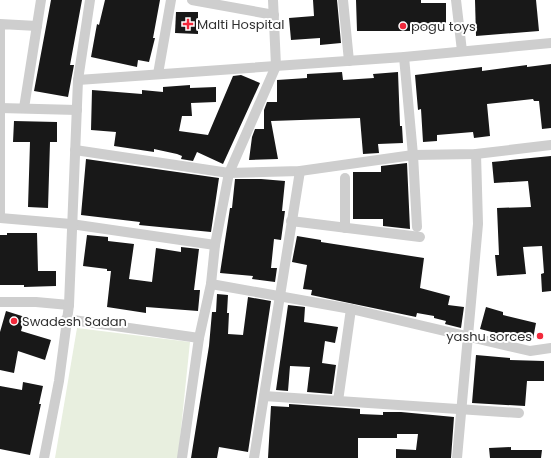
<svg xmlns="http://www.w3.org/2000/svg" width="551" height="458" font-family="Poppins,sans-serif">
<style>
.green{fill:#e8efdf}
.building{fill:#181818}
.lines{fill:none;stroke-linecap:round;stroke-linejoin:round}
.minor{stroke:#cecece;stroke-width:10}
.poi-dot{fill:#f2293b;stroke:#fff;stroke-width:1.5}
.labels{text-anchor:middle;stroke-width:4;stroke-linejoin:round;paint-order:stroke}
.poi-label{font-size:13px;fill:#313131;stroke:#fff;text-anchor:start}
</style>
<rect width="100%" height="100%" fill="#fff"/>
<polygon class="green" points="77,328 190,342 178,458 55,458"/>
<g class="building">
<polygon points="51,0 82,0 70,65 74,65 68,97 34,91"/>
<polygon points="105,0 160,0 153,38 155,38 149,62 138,60 137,67 91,57 97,24 99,25"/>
<polygon points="313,0 337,0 341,43 320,45 320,38 291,40 289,18 314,16"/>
<polygon points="356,0 421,0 421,3 446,3 446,31 357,31"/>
<polygon points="475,0 536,0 539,31 476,36"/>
<polygon points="176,12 198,12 198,34 175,33"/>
<polygon points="551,64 551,128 542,129 539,101 534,101 533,99 487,104 490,136 474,138 473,132 437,135 437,141 423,142 421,109 418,110 415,75 482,67 482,71 527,65 527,67"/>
<polygon points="342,72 343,80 374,78 373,74 398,72 400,126 402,126 403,143 378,144 379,153 363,154 360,118 271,121 278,159 249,160 252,137 255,129 264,129 264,110 267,102 277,102 277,80 307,78 307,74"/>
<polygon points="241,75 260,83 223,164 197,152 193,161 181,159 182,156 177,154 154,149 154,152 114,146 116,132 91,130 92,90 142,94 142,90 163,92 163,87 190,85 190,88 216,87 216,102 191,103 192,116 182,116 179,131 208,135 233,76"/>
<polygon points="14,121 57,122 57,142 50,142 48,208 28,207 30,142 13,142"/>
<polygon points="551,156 551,291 542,292 541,274 544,273 542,246 523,247 526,274 497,276 495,255 499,255 497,208 531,207 528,181 494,183 492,162"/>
<polygon points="86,159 219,178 211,232 139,225 140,222 81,215"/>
<polygon points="407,163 410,229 383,226 383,219 353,219 353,172 381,172 381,166"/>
<polygon points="235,179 261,179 285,181 282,211 285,211 281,240 274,239 271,268 277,268 275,282 252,279 253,276 220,273 230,208 232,208"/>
<polygon points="7,233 37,233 38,271 56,271 56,286 24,287 24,285 0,285 0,235 7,235"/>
<polygon points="87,235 108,237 108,241 134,244 129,279 152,282 156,248 181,252 181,247 199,249 194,290 200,290 198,311 146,307 146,313 107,307 111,271 107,271 107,269 83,266"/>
<polygon points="297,236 321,240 321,242 424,258 420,288 450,296 448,305 464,307 461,328 445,324 446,321 434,318 434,316 417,313 416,317 311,295 312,290 303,289 307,265 292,262"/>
<polygon points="217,294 228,295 227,313 229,313 228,334 243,335 248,297 271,301 248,452 219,447 217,458 191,458 209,346 212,312 216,312"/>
<polygon points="288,305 305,307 304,322 338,327 335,343 325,341 322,363 336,365 332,394 307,392 310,367 290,366 288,391 276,390"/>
<polygon points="486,307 503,312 503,315 536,323 533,339 516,335 515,338 480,329"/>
<polygon points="6,311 25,317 21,331 51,340 45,360 18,351 14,373 0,370 0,332"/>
<polygon points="476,355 510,358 510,360 544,361 544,381 527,381 525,406 472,403"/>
<polygon points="23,382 43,386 39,404 41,404 30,455 0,449 0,386 22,390"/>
<polygon points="289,404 360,409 360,414 383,415 383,412 401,412 454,417 451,458 396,458 396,449 416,450 418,434 397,434 397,438 358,438 358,458 268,458 271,406 289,407"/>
<polygon points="511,447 511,450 542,450 541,458 490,458 489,448"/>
</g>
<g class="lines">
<g class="minor">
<polyline points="192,0 274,15"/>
<polyline points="343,0 349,61"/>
<polyline points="456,0 462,51"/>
<polyline points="404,57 413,155 417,227"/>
<polyline points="158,74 171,0"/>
<polyline points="78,80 404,57 551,43"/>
<polyline points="0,108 77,110"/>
<polyline points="24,108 41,0"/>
<polyline points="75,150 229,173 300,171 413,155 476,154 551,145"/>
<polyline points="0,218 0,24 37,26"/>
<polyline points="0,218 71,224 215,245"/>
<polyline points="291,221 420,237"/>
<polyline points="345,228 345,178"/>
<polyline points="211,284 351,309 530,351 551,348"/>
<polyline points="0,302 36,302 69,305"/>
<polyline points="66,319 199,338"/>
<polyline points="264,396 519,413"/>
<polyline points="338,401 351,309"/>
<polyline points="44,458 59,381 69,305 78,80 90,0"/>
<polyline points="182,458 199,338 211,284 215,245 229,173 276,66 273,0"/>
<polyline points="254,458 300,171"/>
<polyline points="457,458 478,224 476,154"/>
</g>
</g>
<g class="poi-dot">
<path d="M186 18h4v4h4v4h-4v4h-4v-4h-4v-4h4z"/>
<circle cx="403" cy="26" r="4"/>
<circle cx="14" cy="321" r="4"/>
<circle cx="540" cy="336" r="4"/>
</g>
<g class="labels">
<g class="poi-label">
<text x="197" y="29">Malti Hospital</text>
<text x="411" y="31">pogu toys</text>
<text x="22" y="326">Swadesh Sadan</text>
<text x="532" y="341" text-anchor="end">yashu sorces</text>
</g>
</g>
</svg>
